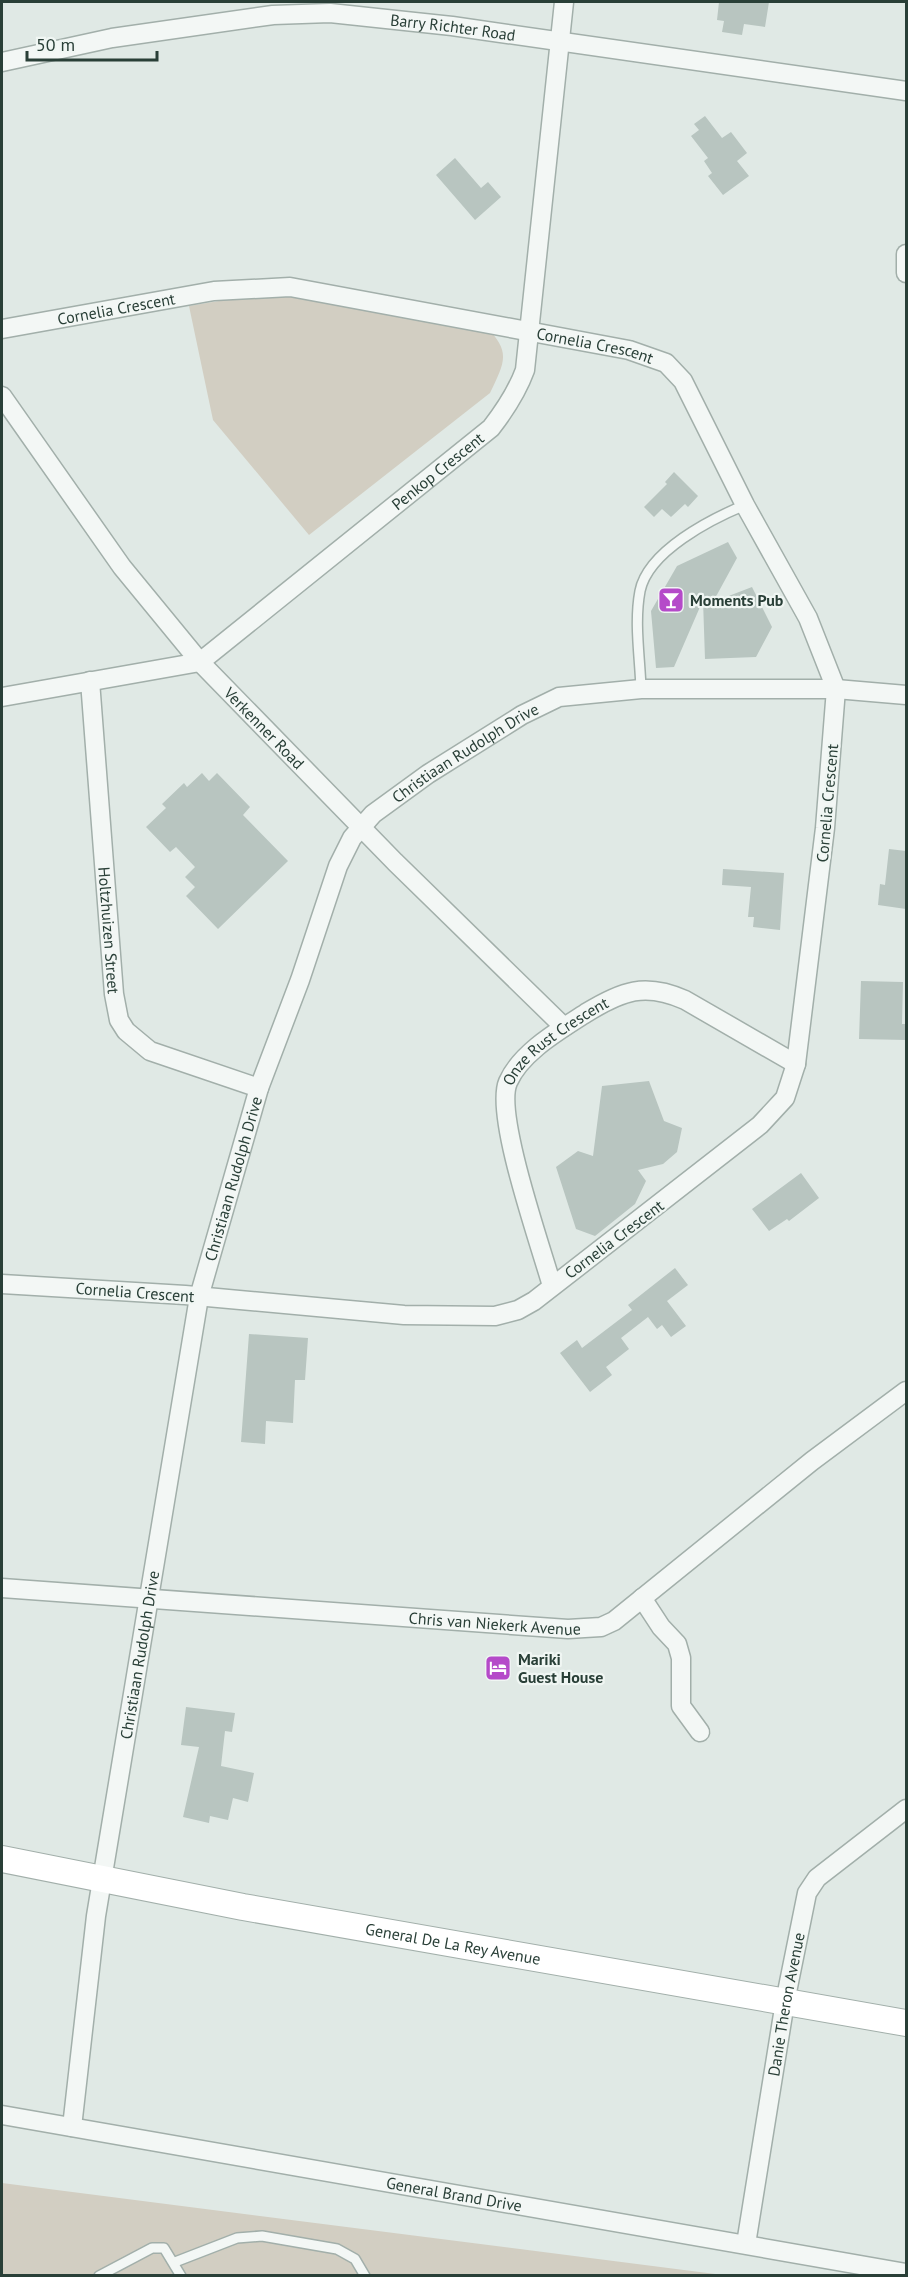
<svg xmlns="http://www.w3.org/2000/svg" width="908" height="2277" font-family="'PT Sans',sans-serif">
<style>
.green{fill:#d2cec2}
.building{fill:#b8c5c0}
.lines{fill:none;stroke-linecap:round;stroke-linejoin:round}
.lane-casing{stroke:#a2afaa;stroke-width:12}
.street-casing{stroke:#a2afaa;stroke-width:21}
.secondary-casing{stroke:#a2afaa;stroke-width:28}
.lane{stroke:#f3f7f5;stroke-width:9}
.street{stroke:#f3f7f5;stroke-width:18}
.secondary{stroke:#fff;stroke-width:26}
.labels{text-anchor:middle;stroke-width:4.5;stroke-linejoin:round;paint-order:stroke}
.street-label{font-size:16px;fill:#293f37;stroke:#f0f6f3}
.poi-label{font-size:16px;font-weight:bold;fill:#293f37;stroke:#f0f6f3;text-anchor:start}
</style>
<rect width="100%" height="100%" fill="#e0e9e5"/>
<g class="green">
<path d="M279,291l207,36c26,25 18,36 4,66l-181,142 -96,-115 -24,-114z"/>
<polygon points="2,2183 723,2275 2,2275"/>
</g>
<g class="building">
<polygon points="719,2 769,2 765,27 744,24 742,35 722,32 724,21 717,20"/>
<polygon points="705,116 722,138 731,132 747,153 737,161 749,176 723,195 708,176 712,173 704,161 708,158 691,136 699,130 694,124"/>
<polygon points="455,158 481,188 488,182 501,197 475,220 436,175"/>
<polygon points="674,472 698,496 688,507 685,504 671,517 662,509 654,517 644,507 667,484 665,482"/>
<polygon points="728,542 737,558 713,602 752,587 772,627 756,657 705,659 703,600 674,667 656,668 651,611 677,566"/>
<polygon points="202,773 209,781 217,773 250,807 243,815 288,861 218,929 186,896 195,887 185,877 195,867 176,847 170,852 146,827 166,808 162,804 184,783 187,787"/>
<polygon points="889,849 906,851 906,909 878,905 880,884 885,885"/>
<polygon points="723,869 784,873 780,930 753,927 754,917 748,917 751,887 722,885"/>
<polygon points="861,981 903,982 902,1024 906,1024 906,1040 859,1039"/>
<polygon points="649,1081 664,1121 682,1128 677,1152 663,1164 638,1170 646,1181 635,1204 595,1236 576,1229 556,1167 578,1151 593,1156 602,1086"/>
<polygon points="801,1173 819,1198 789,1221 787,1219 769,1231 752,1209"/>
<polygon points="675,1268 688,1285 667,1301 686,1326 671,1337 662,1325 657,1329 648,1317 621,1338 629,1349 606,1367 612,1375 590,1392 560,1353 577,1340 582,1348 632,1310 628,1305"/>
<polygon points="249,1334 308,1338 305,1380 295,1380 293,1423 266,1421 265,1444 241,1442"/>
<polygon points="186,1707 235,1713 232,1732 225,1731 221,1766 254,1773 248,1802 233,1798 228,1820 210,1816 209,1823 183,1817 199,1747 181,1745"/>
</g>
<g class="lines">
<defs>
<g id="lane">
<path d="M641,689c-1,-32 -7,-66 -1,-98 8,-40 71,-72 105,-86"/>
<polyline points="175,2262 237,2238 262,2236 337,2249 355,2259 365,2276"/>
<polyline points="99,2276 152,2248 164,2248 181,2276"/>
</g>
<g id="street">
<path id="s1" d="M2,62l110,-24 161,-23 57,-2 122,13 454,65"/>
<polyline points="906,254 906,273"/>
<path id="s2" d="M2,329l212,-38 76,-4 339,63 37,13 17,18 62,124 63,113 28,71 -11,139 -29,236 -11,34 -25,27 -226,176 -16,9 -23,6 -91,-1 -219,-20 -183,-11"/>
<path id="s3" d="M2,396l120,171 78,95 195,200 169,165"/>
<path id="s4" d="M90,681l24,313 5,26 7,11 24,20 109,37"/>
<path id="s5" d="M2,697l198,-35 291,-234c14,-18 26,-36 34,-58l39,-368"/>
<path id="s6" d="M552,1286c-11,-39 -58,-172 -44,-204 13,-30 52,-52 78,-69 36,-22 59,-31 99,-13l111,64"/>
<path id="s7" d="M2,1588l566,41 33,-2 13,-6 198,-160 94,-70"/>
<polyline points="642,1598 661,1627 677,1644 681,1658 681,1706 700,1732"/>
<path id="s8" d="M2,2115l904,158"/>
<path id="s9" d="M72,2127l24,-211 103,-619 60,-209 41,-108 38,-114 14,-28 21,-24 55,-40 94,-59 37,-18 82,-8h195l70,6"/>
<path id="s10" d="M746,2244l39,-242 22,-109 10,-15 89,-69"/>
</g>
<g id="secondary">
<path id="s11" d="M2,1859l241,48 663,116"/>
</g>
</defs>
<use href="#lane" class="lane-casing"/>
<use href="#street" class="street-casing"/>
<use href="#secondary" class="secondary-casing"/>
<use href="#lane" class="lane"/>
<use href="#street" class="street"/>
<use href="#secondary" class="secondary"/>
</g>
<defs>
<symbol id="bar-square" viewBox="-11 -11 22 22"><rect x="-9" y="-9" width="18" height="18" rx="4" fill="#b54ac9" stroke="#f0f6f3"/><path d="M-6-5H6L.8 .8V4.5H3.5V6h-7V4.5H-.8V.8Z" fill="#fff"/></symbol>
<symbol id="hotel-square" viewBox="-11 -11 22 22"><rect x="-9" y="-9" width="18" height="18" rx="4" fill="#b54ac9" stroke="#f0f6f3"/><path d="M-6-4.5h1.5V1H6V5H4.5V3h-9V5H-6ZM-4 0a1.8 1.8 0 1 1 3.6 0ZM.5 0V-2.5h3Q6-2.5 6 0Z" fill="#fff"/></symbol>
</defs>
<g fill-rule="evenodd">
<use href="#bar-square" x="656" y="585" width="30" height="30"/>
<use href="#hotel-square" x="483" y="1653" width="30" height="30"/>
</g>
<g class="labels">
<g class="street-label">
<text dy="6" stroke="none"><textPath href="#s1" startOffset="456">Barry Richter Road</textPath></text>
<text dy="6" stroke="none"><textPath href="#s2" startOffset="116">Cornelia Crescent</textPath></text>
<text dy="6" stroke="none"><textPath href="#s2" startOffset="602">Cornelia Crescent</textPath></text>
<text dy="6" stroke="none"><textPath href="#s5" startOffset="506">Penkop Crescent</textPath></text>
<text dy="6" stroke="none"><textPath href="#s3" startOffset="424">Verkenner Road</textPath></text>
<text dy="6" stroke="none"><textPath href="#s9" startOffset="1467">Christiaan Rudolph Drive</textPath></text>
<text transform="translate(827 803) rotate(-85)" y="6">Cornelia Crescent</text>
<text dy="6" stroke="none"><textPath href="#s4" startOffset="250">Holtzhuizen Street</textPath></text>
<text dy="6" stroke="none"><textPath href="#s6" startOffset="274">Onze Rust Crescent</textPath></text>
<text dy="6" stroke="none"><textPath href="#s9" startOffset="963">Christiaan Rudolph Drive</textPath></text>
<text transform="translate(614 1239) rotate(-37)" y="6">Cornelia Crescent</text>
<text transform="translate(135 1292) rotate(4)" y="6">Cornelia Crescent</text>
<text dy="6" stroke="none"><textPath href="#s7" startOffset="494">Chris van Niekerk Avenue</textPath></text>
<text dy="6" stroke="none"><textPath href="#s9" startOffset="477">Christiaan Rudolph Drive</textPath></text>
<text dy="6" stroke="none"><textPath href="#s11" startOffset="459">General De La Rey Avenue</textPath></text>
<text dy="6" stroke="none"><textPath href="#s10" startOffset="243">Danie Theron Avenue</textPath></text>
<text dy="6" stroke="none"><textPath href="#s8" startOffset="459">General Brand Drive</textPath></text>
</g>
<g class="poi-label">
<text x="690" y="606">Moments Pub</text>
<text x="518" y="1665">Mariki<tspan x="518" dy="18">Guest House</tspan></text>
</g>
</g>
<rect width="908" height="2277" fill="none" stroke="#293f37" stroke-width="6"/>
<path d="M27 51v9h130v-9" fill="none" stroke="#293f37" stroke-width="3"/>
<text x="36" y="51" font-size="18" fill="#293f37" stroke="#f0f6f3" stroke-width="4.5" paint-order="stroke">50 m</text>
</svg>
